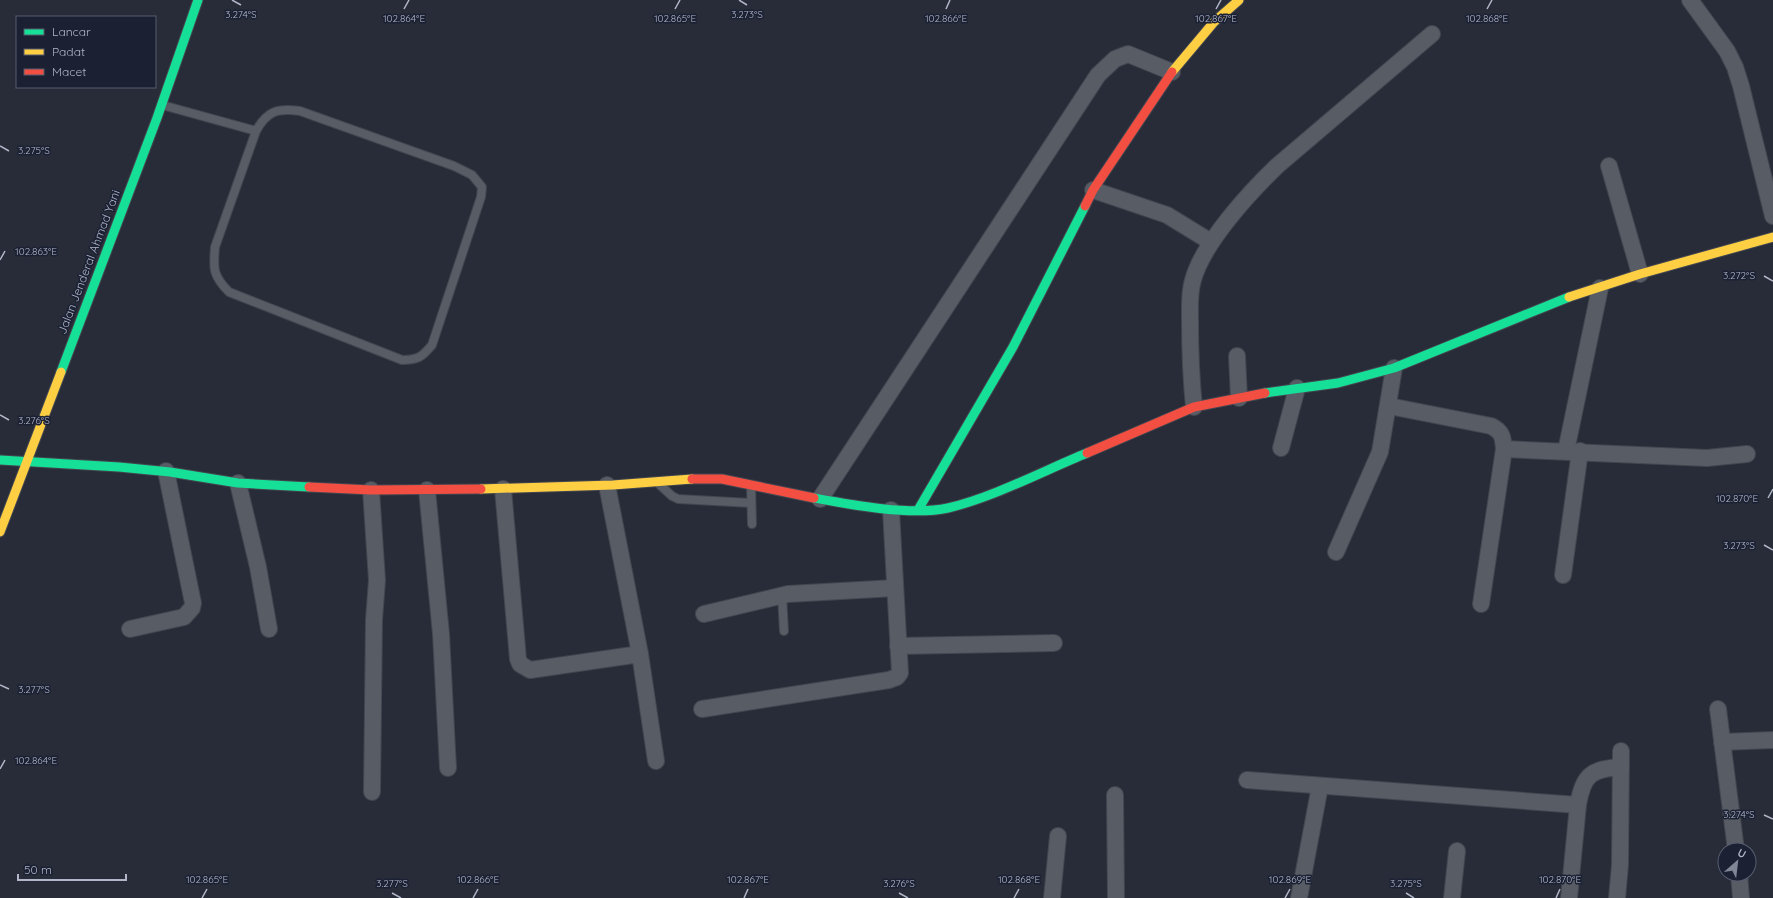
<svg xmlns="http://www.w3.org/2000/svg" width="1773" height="898" font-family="Quicksand,sans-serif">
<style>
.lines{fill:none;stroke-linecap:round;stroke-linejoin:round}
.lane-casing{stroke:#43464f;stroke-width:10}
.street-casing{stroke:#43464f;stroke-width:18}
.fast-casing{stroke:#43464f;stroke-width:11}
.slow-casing{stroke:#43464f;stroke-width:11}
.jam-casing{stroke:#43464f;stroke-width:11}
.lane{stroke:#585c65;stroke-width:8}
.street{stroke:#585c65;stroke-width:16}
.fast{stroke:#16e098;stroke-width:9}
.slow{stroke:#ffcf43;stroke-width:9}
.jam{stroke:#f24e42;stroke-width:9}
.ticks{fill:none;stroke:#b1b7c9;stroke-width:1.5}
.labels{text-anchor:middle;stroke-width:3;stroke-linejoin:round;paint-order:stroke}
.street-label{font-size:12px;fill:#b1b7c9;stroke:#1b2133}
.ticks-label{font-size:10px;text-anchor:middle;fill:#b1b7c9;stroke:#1b2133;stroke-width:3;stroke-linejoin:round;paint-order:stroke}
</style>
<rect width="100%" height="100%" fill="#272c38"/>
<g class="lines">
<defs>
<g id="lane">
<path d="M162,105l94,26 -41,116c-2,22 -2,29 14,45l173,68c16,0 20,-3 30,-15l49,-148 1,-10 -10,-12 -18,-9 -154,-55c-23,-3 -33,0 -44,20"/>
<polyline points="660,485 672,496 678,499 751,503"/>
<polyline points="751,485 752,524"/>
<polyline points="782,595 784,631"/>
</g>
<g id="street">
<polyline points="1690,0 1727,51 1735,67 1741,86 1773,216"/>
<polyline points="1609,166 1640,274"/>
<polyline points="1093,190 1167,215 1211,242"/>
<polyline points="1237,356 1239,398"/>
<path d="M1389,406l102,20c11,5 12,11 13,23l-23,155"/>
<path d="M1194,407c-3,-29 -4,-58 -4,-88 0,-13 -1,-26 3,-39 10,-37 56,-87 84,-114l155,-132"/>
<polyline points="1281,448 1297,388"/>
<polyline points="1504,449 1707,458 1747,454"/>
<polyline points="1566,451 1600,288"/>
<polyline points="238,483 258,567 269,629"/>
<polyline points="607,485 640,654 656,761"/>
<polyline points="503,489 518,659 520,664 530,670 640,654"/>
<polyline points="371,490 377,580 374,620 372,792"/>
<polyline points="427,490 441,634 448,768"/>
<polyline points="820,499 1098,75 1115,59 1128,54 1172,72"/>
<polyline points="1336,552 1380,452 1394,368"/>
<polyline points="1563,575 1580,451"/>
<polyline points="704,614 788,594 895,588"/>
<polyline points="130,629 184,617 192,608 193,603 166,471"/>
<polyline points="898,646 1054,643"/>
<polyline points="702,709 889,680 897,677 900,673 891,510"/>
<polyline points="1718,709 1736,850"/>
<polyline points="1722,742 1773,740"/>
<path d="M1247,780l331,25c5,-30 13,-36 43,-38"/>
<polyline points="1115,795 1116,898"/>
<polyline points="1739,874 1741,898"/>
<polyline points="1052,898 1058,836"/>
<polyline points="1299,898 1320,786"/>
<polyline points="1452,898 1457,851"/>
<polyline points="1569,898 1578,805"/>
<polyline points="1617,898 1620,865 1621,751"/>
</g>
<g id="fast">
<polyline points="61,372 157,118 198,0"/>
<polyline points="1265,393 1338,383 1394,368 1569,297"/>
<polyline points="0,460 119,467 170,472 238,483 309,487"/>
<path d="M814,498c38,7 97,18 134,10 46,-11 95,-37 139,-55"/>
<polyline points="918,510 1013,347 1085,206"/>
</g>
<g id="slow">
<polyline points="1172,72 1214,22 1239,0"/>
<polyline points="1569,297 1640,274 1773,237"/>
<polyline points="481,489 613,485 692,479"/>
<polyline points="0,532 61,372"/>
</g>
<g id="jam">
<polyline points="1085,206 1093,190 1172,72"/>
<polyline points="1087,453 1194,407 1265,393"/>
<polyline points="692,479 722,479 814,498"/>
<polyline points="309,487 371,490 481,489"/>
</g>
</defs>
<use href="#lane" class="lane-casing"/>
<use href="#street" class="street-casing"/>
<use href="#fast" class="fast-casing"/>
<use href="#slow" class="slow-casing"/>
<use href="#jam" class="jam-casing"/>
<use href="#lane" class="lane"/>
<use href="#street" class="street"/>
<use href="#fast" class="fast"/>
<use href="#slow" class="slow"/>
<use href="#jam" class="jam"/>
</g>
<path class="ticks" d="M232,0l9,5M739,0l8,5M404,9l5,-9M675,9l5,-9M946,9l4,-9M1216,9l5,-9M1487,9l5,-9M0,146l9,5M0,260l5,-9M1764,276l9,5M0,415l9,5M1768,498l5,-9M1764,545l9,5M0,685l9,4M0,769l5,-9M1764,815l9,4M392,893l9,5M899,893l9,5M1406,893l8,5M202,898l5,-9M473,898l5,-9M744,898l4,-9M1014,898l5,-9M1285,898l5,-9M1556,898l4,-9"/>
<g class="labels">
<g class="street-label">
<text transform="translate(89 262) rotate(-69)" y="4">Jalan Jenderal Ahmad Yani</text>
</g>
</g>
<g class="ticks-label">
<text x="747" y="18">3.273°S</text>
<text x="241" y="18">3.274°S</text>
<text x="404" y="22">102.864°E</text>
<text x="675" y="22">102.865°E</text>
<text x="946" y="22">102.866°E</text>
<text x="1216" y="22">102.867°E</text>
<text x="1487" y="22">102.868°E</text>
<text x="34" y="154">3.275°S</text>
<text x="36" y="255">102.863°E</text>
<text x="1739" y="279">3.272°S</text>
<text x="34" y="424">3.276°S</text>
<text x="1737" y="502">102.870°E</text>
<text x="1739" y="549">3.273°S</text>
<text x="34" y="693">3.277°S</text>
<text x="36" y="764">102.864°E</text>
<text x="1739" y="818">3.274°S</text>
<text x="207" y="883">102.865°E</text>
<text x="478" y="883">102.866°E</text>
<text x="748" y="883">102.867°E</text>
<text x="1019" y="883">102.868°E</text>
<text x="1290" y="883">102.869°E</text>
<text x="1560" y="883">102.870°E</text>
<text x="392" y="887">3.277°S</text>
<text x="899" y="887">3.276°S</text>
<text x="1406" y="887">3.275°S</text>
</g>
<rect x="16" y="16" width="140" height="72" fill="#1b2133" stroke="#575d6f"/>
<rect x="24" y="29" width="20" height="6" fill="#16e098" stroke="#575d6f"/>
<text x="52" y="36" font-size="12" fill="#b1b7c9">Lancar</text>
<rect x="24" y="49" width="20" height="6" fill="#ffcf43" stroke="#575d6f"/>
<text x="52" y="56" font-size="12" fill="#b1b7c9">Padat</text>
<rect x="24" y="69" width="20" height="6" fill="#f24e42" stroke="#575d6f"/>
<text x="52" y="76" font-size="12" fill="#b1b7c9">Macet</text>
<g transform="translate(1737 862) rotate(28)"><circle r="19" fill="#1b2133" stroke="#575d6f"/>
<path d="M0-3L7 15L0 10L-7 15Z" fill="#818696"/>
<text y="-6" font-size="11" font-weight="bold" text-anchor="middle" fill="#b1b7c9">U</text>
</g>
<path d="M18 874v6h108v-6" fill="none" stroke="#b1b7c9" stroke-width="2"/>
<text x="24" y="874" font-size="12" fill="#b1b7c9" stroke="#1b2133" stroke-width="3" paint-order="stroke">50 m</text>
</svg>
